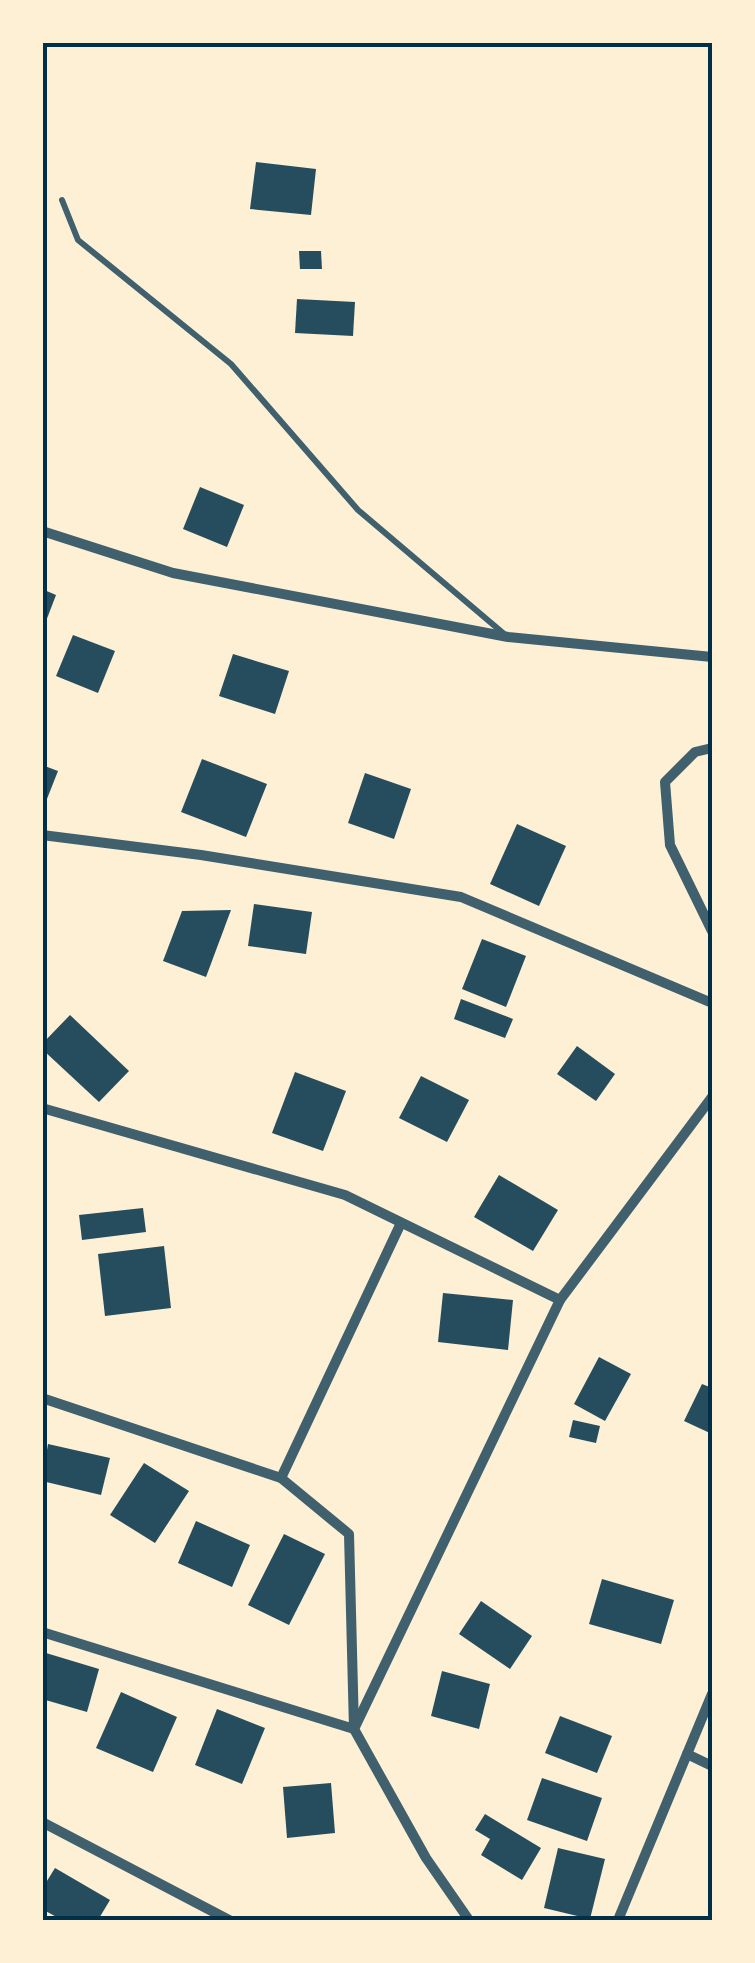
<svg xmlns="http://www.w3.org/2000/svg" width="755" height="1963" font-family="'Roboto Serif',serif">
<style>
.building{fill:#264d5e}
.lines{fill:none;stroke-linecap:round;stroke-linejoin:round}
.service{stroke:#3f606c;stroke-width:6}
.minor{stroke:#3f606c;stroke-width:10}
.neatline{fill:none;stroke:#003049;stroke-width:4}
</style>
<rect width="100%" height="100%" fill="#fdf0d5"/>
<g class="building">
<polygon points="256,162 316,169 311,215 250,209"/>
<polygon points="299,251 321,251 322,269 300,269"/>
<polygon points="297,299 355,302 353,336 295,333"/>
<polygon points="200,487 244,505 227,547 183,529"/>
<polygon points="42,589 56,595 43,629 42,629"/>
<polygon points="73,635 115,651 98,693 56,676"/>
<polygon points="233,654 289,671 275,714 219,696"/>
<polygon points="202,759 267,784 246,837 181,812"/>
<polygon points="42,765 58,771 43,809 42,809"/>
<polygon points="365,773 411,789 394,839 348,823"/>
<polygon points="517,824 566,846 539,906 490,884"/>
<polygon points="254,904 312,912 306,954 248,946"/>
<polygon points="231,910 206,977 163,961 182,911"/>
<polygon points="482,939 526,956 506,1007 462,989"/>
<polygon points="461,999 513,1019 505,1038 454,1019"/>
<polygon points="70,1015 129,1071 99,1102 42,1049 42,1044"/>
<polygon points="577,1046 615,1074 596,1101 557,1074"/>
<polygon points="295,1072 346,1091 323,1151 272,1133"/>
<polygon points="421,1076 469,1100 447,1142 399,1118"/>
<polygon points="499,1175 558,1210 533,1251 474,1217"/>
<polygon points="143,1208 146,1232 82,1240 79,1215"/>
<polygon points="164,1246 171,1308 105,1316 98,1254"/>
<polygon points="443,1293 513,1300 508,1350 438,1342"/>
<polygon points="599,1357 631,1374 605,1421 574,1404"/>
<polygon points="702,1384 712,1388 712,1434 684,1421"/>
<polygon points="573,1420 600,1426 596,1443 569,1437"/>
<polygon points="48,1444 110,1458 101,1495 42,1481"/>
<polygon points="144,1463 189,1491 155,1543 110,1515"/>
<polygon points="196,1521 250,1545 232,1587 178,1563"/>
<polygon points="284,1534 325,1554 289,1625 248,1605"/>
<polygon points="602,1579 674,1600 661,1644 589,1624"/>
<polygon points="481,1601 532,1636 510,1669 459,1634"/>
<polygon points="46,1653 99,1669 87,1712 42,1699 42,1667"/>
<polygon points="442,1671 490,1684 479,1729 431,1716"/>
<polygon points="121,1692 177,1717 153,1772 96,1748"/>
<polygon points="217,1709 265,1728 242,1784 195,1765"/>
<polygon points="560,1716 612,1736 597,1773 545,1753"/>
<polygon points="542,1778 602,1798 587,1841 527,1820"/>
<polygon points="331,1783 335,1833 287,1838 283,1787"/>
<polygon points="485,1814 541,1848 522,1880 481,1855 490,1839 475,1830"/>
<polygon points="558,1848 605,1859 590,1919 544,1908"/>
<polygon points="55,1868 110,1900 98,1920 62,1920 42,1909 42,1889"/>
</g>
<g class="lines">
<polyline class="service" points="62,200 78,240 231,364 358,510 503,633"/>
<g class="minor">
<polyline points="42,531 173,573 508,637 712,657"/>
<polyline points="712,748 695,752 665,782 670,845 712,931"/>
<polyline points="42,835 201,855 461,897 712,1003"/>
<polyline points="42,1108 345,1195 560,1300"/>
<polyline points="42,1398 281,1478 349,1534 354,1729 426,1858 469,1920"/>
<polyline points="281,1478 401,1223"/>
<polyline points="42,1632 354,1729 560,1300 712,1097"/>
<polyline points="687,1754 712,1766"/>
<polyline points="42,1822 229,1920"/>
<polyline points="618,1920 712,1694"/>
</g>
</g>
<rect width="755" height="1963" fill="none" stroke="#fdf0d5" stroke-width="90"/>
<rect x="45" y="45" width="665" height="1873" class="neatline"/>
</svg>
